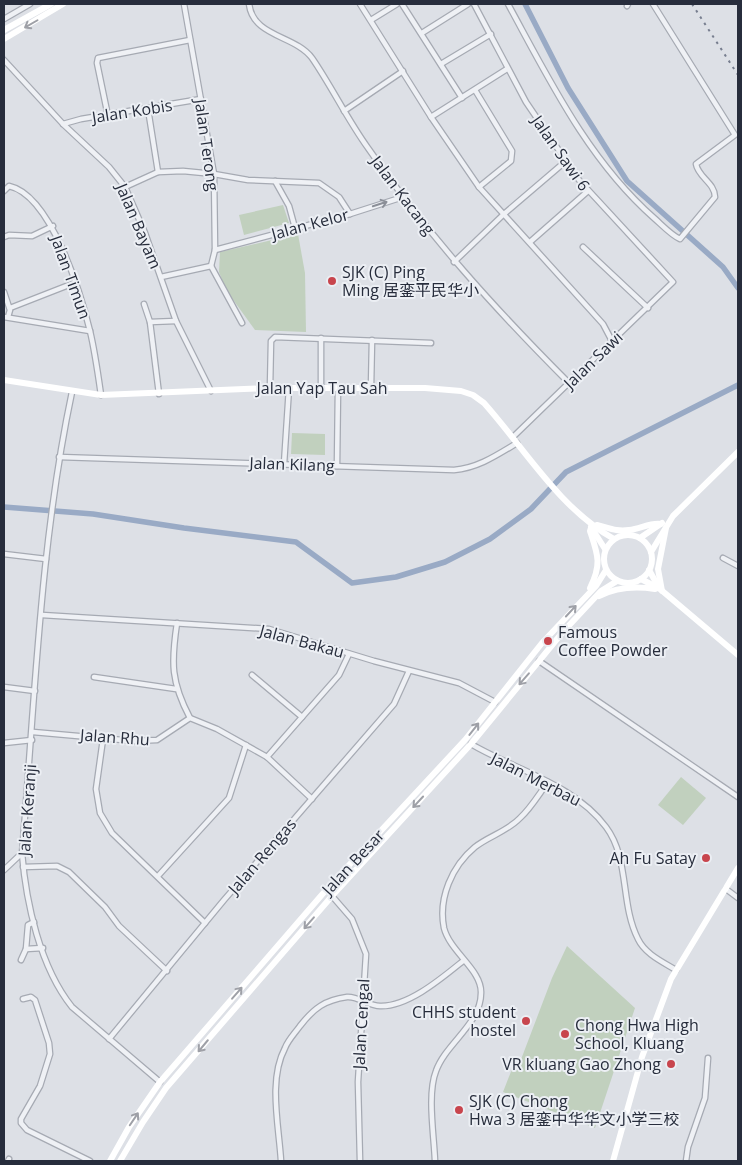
<svg xmlns="http://www.w3.org/2000/svg" width="742" height="1165" font-family="'Open Sans','Noto Sans SC',sans-serif">
<style>
.green{fill:#c1d0be}
.lines{fill:none;stroke-linecap:round;stroke-linejoin:round}
.canal{stroke:#99aac5;stroke-width:5.5}
.street-casing{stroke:#a6aab3;stroke-width:7}
.street{stroke:#eff1f5;stroke-width:4.5}
.secondary{stroke:#fff;stroke-width:6}
.rail{stroke:#777e8f;stroke-width:2;stroke-dasharray:2.5 5;stroke-linecap:butt}
.oneway{stroke:#9ea0a7}
.oneway2{stroke:#8b8f98}
.poi-dot{fill:#c8454d;stroke:#eceff4;stroke-width:2}
.labels{text-anchor:middle;stroke-width:4;stroke-linejoin:round;paint-order:stroke}
.street-label{font-size:16px;fill:#272d3c;stroke:#eceff4}
.poi-label{font-size:16px;fill:#272d3c;stroke:#eceff4;text-anchor:start}
</style>
<rect width="100%" height="100%" fill="#dde0e6"/>
<g class="green">
<polygon points="283,205 289,223 244,235 239,215"/>
<polygon points="298,234 305,273 306,332 255,330 226,290 219,272 220,252"/>
<polygon points="292,433 325,434 325,455 291,454"/>
<polygon points="681,777 706,798 683,825 658,805"/>
<polygon points="567,946 635,1008 595,1128 503,1092 512,1069 517,1070 552,978"/>
</g>
<g class="lines">
<g class="canal">
<polyline points="525,4 568,88 627,181 723,267 738,288"/>
<polyline points="4,507 93,514 184,528 296,542 352,583 396,577 445,562 490,539 531,509 566,472 738,385"/>
</g>
<defs>
<g id="street">
<polyline points="184,4 214,174 215,250 211,266"/>
<path d="M249,4c4,33 46,31 63,54 20,29 35,61 56,90 59,86 128,162 201,235"/>
<polyline points="360,4 431,117 479,187 603,324 612,341"/>
<polyline points="402,4 462,98"/>
<polyline points="474,4 526,102 579,180 673,282 514,436"/>
<path d="M508,4c41,75 80,156 146,214 8,7 17,17 26,21l35,-42c0,-14 -17,-20 -19,-33l39,-29 -82,-131"/>
<polyline points="627,6 628,4"/>
<polyline points="4,19 30,4"/>
<polyline points="371,20 397,4"/>
<polyline points="422,33 468,4"/>
<polyline points="4,60 63,124 109,167 125,187 145,233 176,321 211,391"/>
<polyline points="441,64 491,34"/>
<polyline points="475,90 512,151 511,161 479,187"/>
<polyline points="148,109 158,172"/>
<polyline points="344,111 403,71"/>
<polyline points="108,116 97,63 98,58 190,40"/>
<polyline points="431,117 507,69"/>
<polyline points="63,124 81,119 201,99"/>
<polyline points="275,181 289,206 295,228"/>
<polyline points="125,187 158,172 183,171 214,174 248,180 319,183 339,197 350,214"/>
<path d="M4,191l5,-5c42,9 72,108 81,145 5,21 8,43 11,64"/>
<polyline points="4,237 9,235 32,236 53,226"/>
<polyline points="530,242 588,191"/>
<polyline points="583,247 648,308"/>
<polyline points="215,250 350,214 403,197"/>
<polyline points="454,262 504,214 566,161"/>
<polyline points="211,266 242,323"/>
<polyline points="161,277 211,266"/>
<polyline points="4,292 10,310 8,317"/>
<polyline points="144,304 150,322 159,394"/>
<polyline points="10,308 74,283"/>
<polyline points="4,317 90,331"/>
<polyline points="150,322 176,321"/>
<polyline points="321,387 321,338"/>
<polyline points="371,387 372,340"/>
<polyline points="270,388 271,341 275,337 431,343"/>
<path d="M72,392c-32,151 -37,307 -50,461 4,50 18,114 50,154l88,75"/>
<path d="M59,457l395,13c24,-2 43,-15 63,-27"/>
<polyline points="284,464 289,388"/>
<polyline points="337,466 338,388"/>
<polyline points="4,554 46,559"/>
<polyline points="723,558 738,566"/>
<polyline points="42,615 269,629 374,661 459,683 495,702"/>
<path d="M177,623c-6,40 -6,59 13,95l27,11 50,28 45,42"/>
<polyline points="539,661 738,797"/>
<polyline points="252,675 302,717"/>
<polyline points="94,677 176,689"/>
<polyline points="4,687 35,691"/>
<polyline points="33,732 134,741 157,740 190,718"/>
<polyline points="103,739 96,789 100,813 112,833 205,923"/>
<polyline points="4,743 32,740"/>
<path d="M471,744c44,26 103,40 135,83 24,32 14,77 32,112 7,15 25,23 38,31"/>
<polyline points="267,757 339,675 349,654"/>
<polyline points="23,867 57,866 69,872 105,907 119,926 167,971"/>
<polyline points="4,870 22,853"/>
<polyline points="158,876 229,798 246,745"/>
<polyline points="726,889 738,898"/>
<polyline points="332,896 352,919 366,954 358,1082 360,1161"/>
<polyline points="26,949 43,948"/>
<polyline points="21,960 26,949 28,925 34,922"/>
<polyline points="23,999 31,997 35,1000 49,1043 50,1054 40,1086 21,1119 21,1123 27,1130 90,1161"/>
<polyline points="109,1039 224,900 394,704 409,671"/>
<polyline points="8,1161 9,1159"/>
<path d="M281,1161c-2,-35 -13,-81 4,-113 3,-8 10,-15 15,-22 14,-18 25,-26 47,-29 11,-1 22,9 33,9 28,1 62,-28 83,-45"/>
<path d="M435,1161c-1,-26 -8,-67 1,-90 10,-28 45,-47 45,-78 1,-23 -31,-41 -37,-65 -6,-30 8,-62 31,-81 14,-11 33,-16 45,-29 11,-10 19,-24 28,-36"/>
<polyline points="686,1161 688,1147 705,1098 708,1058"/>
</g>
</defs>
<use href="#street" class="street-casing"/>
<use href="#street" class="street"/>
<g class="secondary">
<polyline points="4,30 51,4"/>
<polyline points="4,39 63,4"/>
<path d="M4,380l97,15 169,-7h155l36,3 12,4 11,8c41,46 75,105 130,136"/>
<path d="M597,525c12,3 20,7 32,5 11,-1 22,-8 32,-6"/>
<polyline points="591,527 605,549"/>
<circle cx="628" cy="559" r="24"/>
<polyline points="640,538 662,523"/>
<polyline points="651,552 673,516 738,452"/>
<polyline points="649,570 658,586"/>
<polyline points="641,579 660,589 738,655"/>
<path d="M590,588c12,-24 8,-33 0,-57l1,-3"/>
<polyline points="662,591 658,569 666,528"/>
<path d="M599,596c18,-9 37,-10 56,-7"/>
<polyline points="110,1161 129,1127 160,1082 326,890 465,740 542,643 596,586 606,570"/>
<polyline points="120,1161 143,1122 166,1088 332,896 471,744 562,633 601,591 617,581"/>
<polyline points="613,1161 642,1057 671,979 738,868"/>
</g>
<polyline class="rail" points="692,4 738,75"/>
</g>
<defs><path id="oneway-shaft" d="M-6 0H5M1.5-3L5.5 0L1.5 3" fill="none" stroke-width="1.6" stroke-linecap="round" stroke-linejoin="round" transform="scale(1.25)"/></defs>
<g class="oneway">
<use href="#oneway-shaft" transform="translate(31 24) rotate(150)"/>
<use href="#oneway-shaft" transform="translate(571 611) rotate(-47)"/>
<use href="#oneway-shaft" transform="translate(524 679) rotate(131)"/>
<use href="#oneway-shaft" transform="translate(474 729) rotate(-52)"/>
<use href="#oneway-shaft" transform="translate(418 802) rotate(133)"/>
<use href="#oneway-shaft" transform="translate(309 923) rotate(131)"/>
<use href="#oneway-shaft" transform="translate(237 993) rotate(-49)"/>
<use href="#oneway-shaft" transform="translate(203 1046) rotate(130)"/>
<use href="#oneway-shaft" transform="translate(134 1119) rotate(-56)"/>
</g>
<use class="oneway2" href="#oneway-shaft" transform="translate(380 204) rotate(-18)"/>
<g class="poi-dot">
<circle cx="332" cy="281" r="5"/>
<circle cx="548" cy="641" r="5"/>
<circle cx="706" cy="858" r="5"/>
<circle cx="526" cy="1021" r="5"/>
<circle cx="565" cy="1034" r="5"/>
<circle cx="671" cy="1064" r="5"/>
<circle cx="459" cy="1110" r="5"/>
</g>
<g class="labels">
<g class="street-label">
<text transform="translate(132 111) rotate(-9)" y="6">Jalan Kobis</text>
<text transform="translate(207 145) rotate(82)" y="6">Jalan Terong</text>
<text transform="translate(561 153) rotate(55)" y="6">Jalan Sawi 6</text>
<text transform="translate(403 195) rotate(53)" y="6">Jalan Kacang</text>
<text transform="translate(310 224) rotate(-15)" y="6">Jalan Kelor</text>
<text transform="translate(139 226) rotate(67)" y="6">Jalan Bayam</text>
<text transform="translate(71 277) rotate(70)" y="6">Jalan Timun</text>
<text transform="translate(593 360) rotate(-44)" y="6">Jalan Sawi</text>
<text x="322" y="394">Jalan Yap Tau Sah</text>
<text transform="translate(292 464) rotate(2)" y="6">Jalan Kilang</text>
<text transform="translate(302 641) rotate(15)" y="6">Jalan Bakau</text>
<text transform="translate(115 737) rotate(4)" y="6">Jalan Rhu</text>
<text transform="translate(536 779) rotate(27)" y="6">Jalan Merbau</text>
<text transform="translate(27 810) rotate(-86)" y="6">Jalan Keranji</text>
<text transform="translate(262 856) rotate(-49)" y="6">Jalan Rengas</text>
<text transform="translate(353 862) rotate(-47)" y="6">Jalan Besar</text>
<text transform="translate(361 1024) rotate(-87)" y="6">Jalan Cengal</text>
</g>
<g class="poi-label">
<text x="342" y="278">SJK (C) Ping<tspan x="342" dy="18">Ming 居銮平民华小</tspan></text>
<text x="558" y="638">Famous<tspan x="558" dy="18">Coffee Powder</tspan></text>
<text x="696" y="864" text-anchor="end">Ah Fu Satay</text>
<text x="516" y="1018" text-anchor="end">CHHS student<tspan x="516" dy="18">hostel</tspan></text>
<text x="575" y="1031">Chong Hwa High<tspan x="575" dy="18">School, Kluang</tspan></text>
<text x="661" y="1070" text-anchor="end">VR kluang Gao Zhong</text>
<text x="469" y="1107">SJK (C) Chong<tspan x="469" dy="18">Hwa 3 居銮中华华文小学三校</tspan></text>
</g>
</g>
<rect width="742" height="1165" fill="none" stroke="#272d3c" stroke-width="10"/>
</svg>
